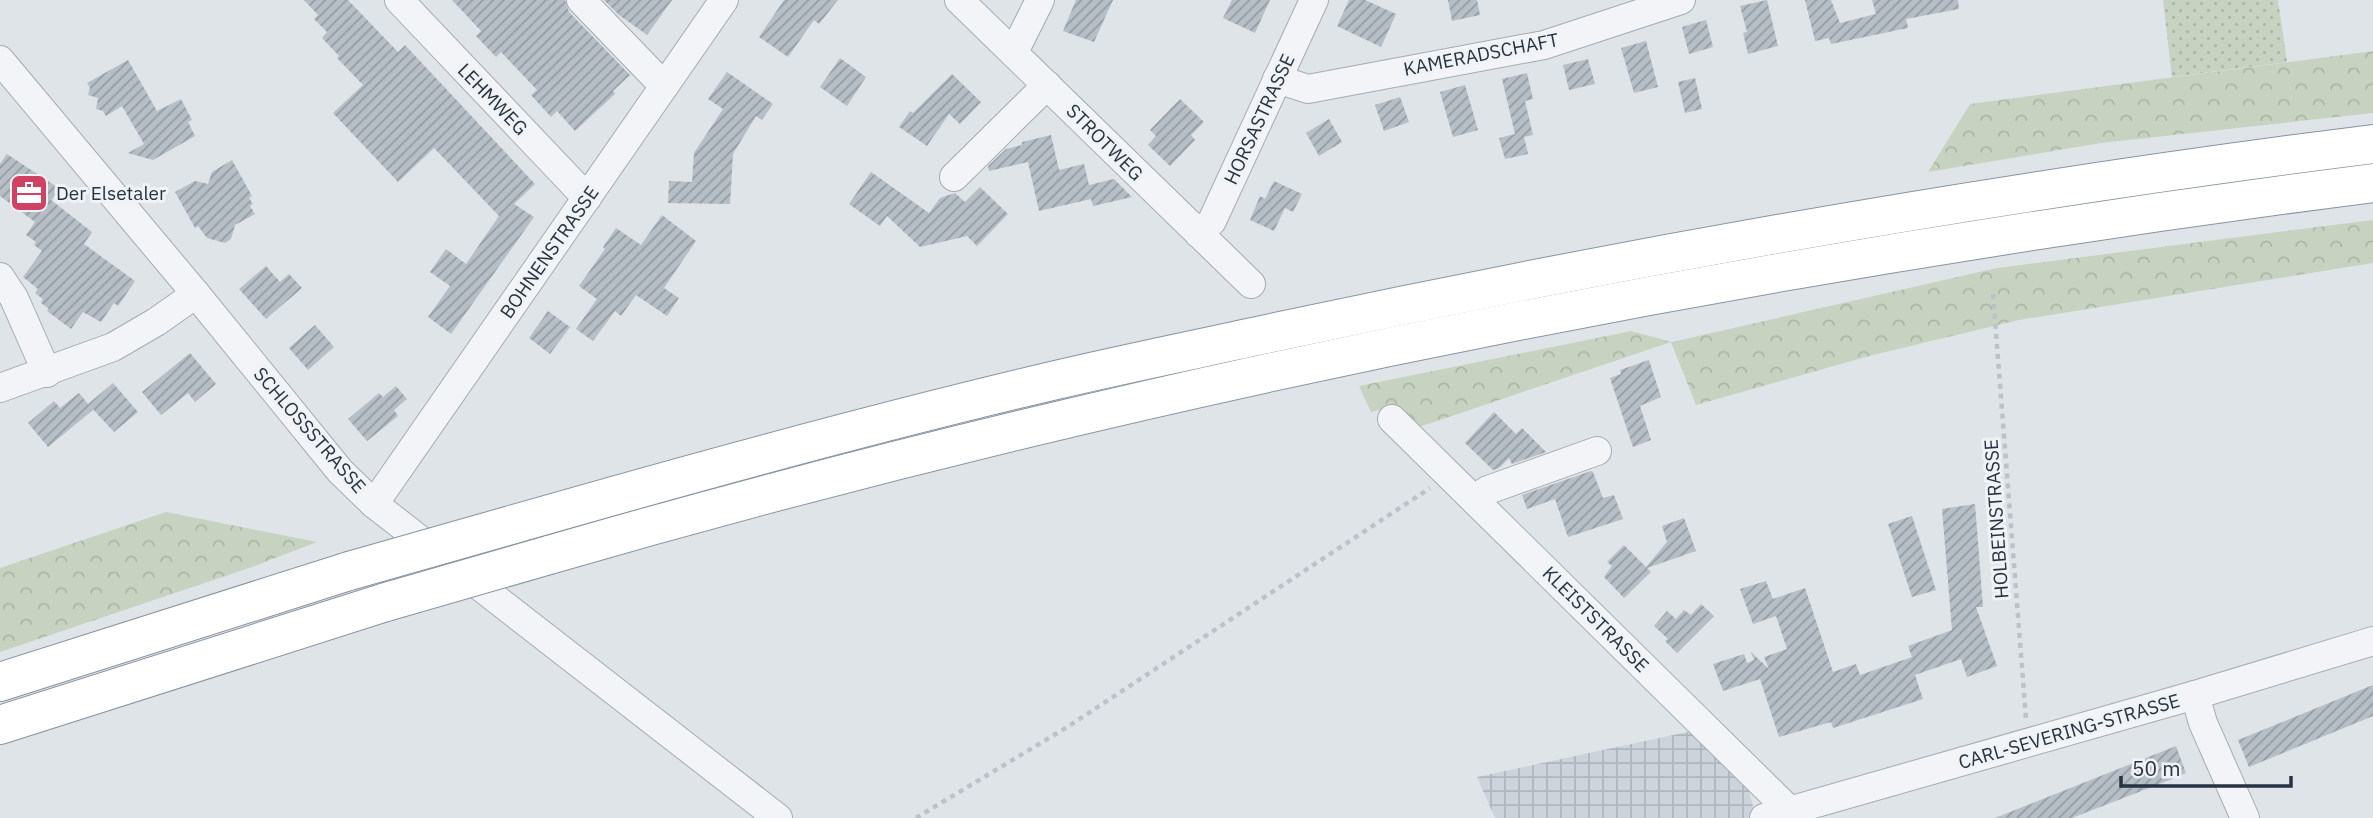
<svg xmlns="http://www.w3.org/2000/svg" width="2373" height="818" font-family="'IBM Plex Sans',sans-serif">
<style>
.industrial{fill:url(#industrial-grid)}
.grass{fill:url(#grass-dots)}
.forest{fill:url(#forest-crowns)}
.building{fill:url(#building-hatch)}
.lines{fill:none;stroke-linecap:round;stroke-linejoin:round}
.minor-casing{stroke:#a4abb3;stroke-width:30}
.highway-casing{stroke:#8693a0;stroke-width:40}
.path{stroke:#bdc2c8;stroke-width:4.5;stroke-dasharray:5 5;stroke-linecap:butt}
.minor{stroke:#f2f4f7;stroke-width:28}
.highway{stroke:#fff;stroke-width:38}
.highway-bridge-casing{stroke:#8693a0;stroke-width:40;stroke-linecap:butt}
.highway-bridge{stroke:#fff;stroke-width:38}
.labels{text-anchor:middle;stroke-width:6;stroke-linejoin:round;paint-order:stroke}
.street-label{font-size:19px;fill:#283341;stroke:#eff3f6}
.poi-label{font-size:19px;fill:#283341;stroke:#eff3f6;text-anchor:start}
</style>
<defs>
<pattern id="industrial-grid" width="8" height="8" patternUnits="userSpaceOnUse" patternTransform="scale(1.75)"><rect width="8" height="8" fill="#cdd3db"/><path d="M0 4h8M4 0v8" fill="none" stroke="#b0b6bd"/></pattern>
<pattern id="grass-dots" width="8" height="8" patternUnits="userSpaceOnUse" patternTransform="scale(1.75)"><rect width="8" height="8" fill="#c7d3c0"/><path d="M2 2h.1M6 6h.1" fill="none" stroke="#abb6a6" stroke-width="1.8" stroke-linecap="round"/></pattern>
<pattern id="forest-crowns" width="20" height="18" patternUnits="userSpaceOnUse" patternTransform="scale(1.75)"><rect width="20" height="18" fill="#c7d3c0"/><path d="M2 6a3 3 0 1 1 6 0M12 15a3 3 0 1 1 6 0" fill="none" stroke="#abb6a6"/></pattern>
<pattern id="building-hatch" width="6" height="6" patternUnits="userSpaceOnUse" patternTransform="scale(1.75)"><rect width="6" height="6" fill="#b6bec6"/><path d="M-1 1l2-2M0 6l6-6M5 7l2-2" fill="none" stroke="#949ba2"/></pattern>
</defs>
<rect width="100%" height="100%" fill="#dfe4e9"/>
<polygon class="industrial" points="1692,731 1749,791 1756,818 1495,818 1477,777"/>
<polygon class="grass" points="2163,0 2278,0 2287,62 2172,77"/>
<g class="forest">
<polygon points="2373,51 2373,113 2101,143 1928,172 1970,104"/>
<polygon points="2373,220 2373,263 2019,320 1873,355 1696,405 1671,342 1419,427 1397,406 1371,412 1359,386 1631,331 1672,342 1997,268"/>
<polygon points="166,512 317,542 252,567 0,652 0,568"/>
</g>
<g class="building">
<polygon points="304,0 348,0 398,52 405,45 535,184 514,204 534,217 451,334 428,317 450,286 430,272 446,249 466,264 499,216 434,148 398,182 333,113 363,85 337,58 339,56 322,38 327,32 314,19 318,15"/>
<polygon points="452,0 565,0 569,12 630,75 613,91 615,94 575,131 557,111 551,117 531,95 537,90 501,52 496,57 476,36 481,31"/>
<polygon points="604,0 672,0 647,35 619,15"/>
<polygon points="784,0 838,0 819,24 814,20 788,57 759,37"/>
<polygon points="1076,0 1113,0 1094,42 1063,31"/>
<polygon points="1232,0 1270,0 1255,33 1223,18"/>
<polygon points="1349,0 1365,0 1396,14 1381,47 1337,26"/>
<polygon points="1448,0 1477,0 1480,15 1452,21"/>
<polygon points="1767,0 1778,46 1748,54 1743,33 1747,32 1740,6"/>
<polygon points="1805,0 1831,0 1840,23 1876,14 1872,0 1958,0 1959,9 1906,19 1908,28 1831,44 1829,38 1815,41"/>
<polygon points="1706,20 1713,47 1689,54 1682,27"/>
<polygon points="1646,41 1658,87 1634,93 1621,48"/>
<polygon points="840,58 866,77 847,106 820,87"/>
<polygon points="1588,59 1595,84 1569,90 1563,65"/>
<polygon points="128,60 157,111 181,99 192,120 188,122 195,136 153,160 128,153 144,144 122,106 106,116 103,111 96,109 98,98 88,95 90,88 87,83"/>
<polygon points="727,72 773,104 762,120 756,116 733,154 730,204 668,203 669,181 692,182 694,153 723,109 708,99"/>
<polygon points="1527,73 1533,99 1525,101 1533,135 1524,137 1528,154 1505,159 1499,138 1515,134 1502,79"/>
<polygon points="952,74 981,102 960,124 949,114 927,146 899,127 910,111 913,113"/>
<polygon points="1695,78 1702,109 1685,113 1678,82"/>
<polygon points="1465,85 1478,130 1453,137 1440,92"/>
<polygon points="1400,97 1409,122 1384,131 1375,105"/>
<polygon points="1180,99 1204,122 1191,135 1195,140 1170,166 1148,145 1156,136 1150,130"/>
<polygon points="1329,119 1342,142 1319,156 1306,133"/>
<polygon points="1051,135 1059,170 1084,164 1089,185 1114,179 1132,197 1093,206 1091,199 1039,211 1028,162 989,171 988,166 1006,149 1022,145 1022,142"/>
<polygon points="7,154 60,189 51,200 92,232 84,244 135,281 118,306 114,303 101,322 83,312 71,329 47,311 49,309 41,303 43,299 35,293 38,289 23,277 42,251 34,245 36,242 26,235 35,222 0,196 0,164"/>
<polygon points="232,160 252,196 249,198 253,204 250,206 255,214 235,225 231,239 225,243 207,238 198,226 195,228 175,192 195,181 208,184 212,172"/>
<polygon points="871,172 929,213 940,198 955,193 965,202 980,187 1008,214 977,246 967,236 920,247 887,216 880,226 849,204"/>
<polygon points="1274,181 1302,194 1293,212 1285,208 1274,231 1250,220 1260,196 1265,199"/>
<polygon points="662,215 696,241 664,288 679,298 667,316 636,295 621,316 615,311 593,341 576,329 597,299 579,286 605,249 603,247 616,228 641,245"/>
<polygon points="266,266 280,282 289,274 302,288 266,319 239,289"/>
<polygon points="548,311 570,327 550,354 529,338"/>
<polygon points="315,325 334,347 308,370 289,348"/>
<polygon points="190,353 216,384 195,402 188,393 161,415 142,392"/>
<polygon points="1649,360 1661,397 1640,406 1651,440 1633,447 1610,378 1621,374 1620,370"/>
<polygon points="113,383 138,412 114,432 88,404"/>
<polygon points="396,386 407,399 394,410 398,416 367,441 348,419 379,393 383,397"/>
<polygon points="79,393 93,410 48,447 28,423 54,401 60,408"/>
<polygon points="1494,412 1516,434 1522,428 1546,452 1512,464 1509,458 1499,468 1493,470 1465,443"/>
<polygon points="1591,471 1593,472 1603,498 1614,495 1623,519 1568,537 1555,499 1527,509 1522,495"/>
<polygon points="1975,504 1983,607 1976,607 1997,666 1967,677 1961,659 1915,675 1923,699 1833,728 1831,722 1779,737 1760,679 1723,691 1713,664 1744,654 1747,663 1754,660 1751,652 1769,669 1764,657 1787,649 1776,616 1753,624 1740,589 1766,581 1773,599 1805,588 1833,672 1856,664 1860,675 1912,657 1908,646 1952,630 1942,509"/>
<polygon points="1912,516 1936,590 1912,597 1888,524"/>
<polygon points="1684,518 1696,551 1647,568 1651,572 1624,598 1604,577 1612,566 1607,562 1624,545 1646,567 1667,542 1662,526"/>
<polygon points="1701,604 1714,616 1677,653 1665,641 1668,639 1654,626 1667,611 1676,619 1684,610 1691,615"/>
<polygon points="2373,685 2373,716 2249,767 2238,740"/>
<polygon points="2176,746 2186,773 2167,781 2072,818 1995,818"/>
</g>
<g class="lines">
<defs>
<g id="minor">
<polyline points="399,0 587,198"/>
<polyline points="581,0 664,86"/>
<polyline points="959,0 1251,284"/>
<polyline points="1014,52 1040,0"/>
<polyline points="0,60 196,294 340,471 374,504 778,818"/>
<polyline points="1277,79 1308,89 1544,45 1681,0"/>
<polyline points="954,177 1047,85"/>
<polyline points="1199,234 1212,221 1314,0"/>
<polyline points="0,277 14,298 47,373"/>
<polyline points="0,388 113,347 156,322 196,294"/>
<polyline points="1392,419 1789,810 1800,818"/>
<polyline points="1475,498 1488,490 1597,451"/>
<polyline points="374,504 724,0"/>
<polyline points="2195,695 2203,723 2245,818"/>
<polyline points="1764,818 2195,695 2373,641"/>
</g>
<g id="highway">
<path d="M511,525c181,-52 362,-102 545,-145 68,-16 137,-30 206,-45 367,-79 738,-144 1111,-191"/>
<path d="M549,555c596,-173 1209,-293 1824,-372"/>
<polyline points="0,682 349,571"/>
<polyline points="0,725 386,602"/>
</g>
</defs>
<use href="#minor" class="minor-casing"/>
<use href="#highway" class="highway-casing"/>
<g class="path">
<polyline points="1993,294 2026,719"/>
<polyline points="916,818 1069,726 1430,488"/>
</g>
<use href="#minor" class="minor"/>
<use href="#highway" class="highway"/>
<defs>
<g id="highway-bridge">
<polyline points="349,571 511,525"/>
<polyline points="386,602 549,555"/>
</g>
</defs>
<use href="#highway-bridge" class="highway-bridge-casing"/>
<use href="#highway-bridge" class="highway-bridge"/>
</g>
<defs>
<symbol id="office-square" viewBox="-11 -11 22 22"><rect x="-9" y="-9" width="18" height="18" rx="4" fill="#d14163" stroke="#eff3f6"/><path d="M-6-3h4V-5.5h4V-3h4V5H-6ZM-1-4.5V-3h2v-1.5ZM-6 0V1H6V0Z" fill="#fff"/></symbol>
</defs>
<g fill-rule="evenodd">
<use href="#office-square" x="7" y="171" width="44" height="44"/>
</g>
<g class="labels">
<g class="street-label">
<text transform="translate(1481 54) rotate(-11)" y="7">KAMERADSCHAFT</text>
<text transform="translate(493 99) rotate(46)" y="7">LEHMWEG</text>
<text transform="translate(1259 119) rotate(-65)" y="7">HORSASTRASSE</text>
<text transform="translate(1105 142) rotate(45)" y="7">STROTWEG</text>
<text transform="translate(549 252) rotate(-55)" y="7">BOHNENSTRASSE</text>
<text transform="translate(310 430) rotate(49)" y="7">SCHLOSSSTRASSE</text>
<text transform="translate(1996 519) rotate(-94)" y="7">HOLBEINSTRASSE</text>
<text transform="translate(1596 619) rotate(45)" y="7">KLEISTSTRASSE</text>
<text transform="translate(2069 731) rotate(-16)" y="7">CARL-SEVERING-STRASSE</text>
</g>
<g class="poi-label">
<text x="56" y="200">Der Elsetaler</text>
</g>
</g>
<path d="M2121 776v10h170v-10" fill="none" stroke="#283341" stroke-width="3.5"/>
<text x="2132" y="776" font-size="21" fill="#283341" stroke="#eff3f6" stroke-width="5" paint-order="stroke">50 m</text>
</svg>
